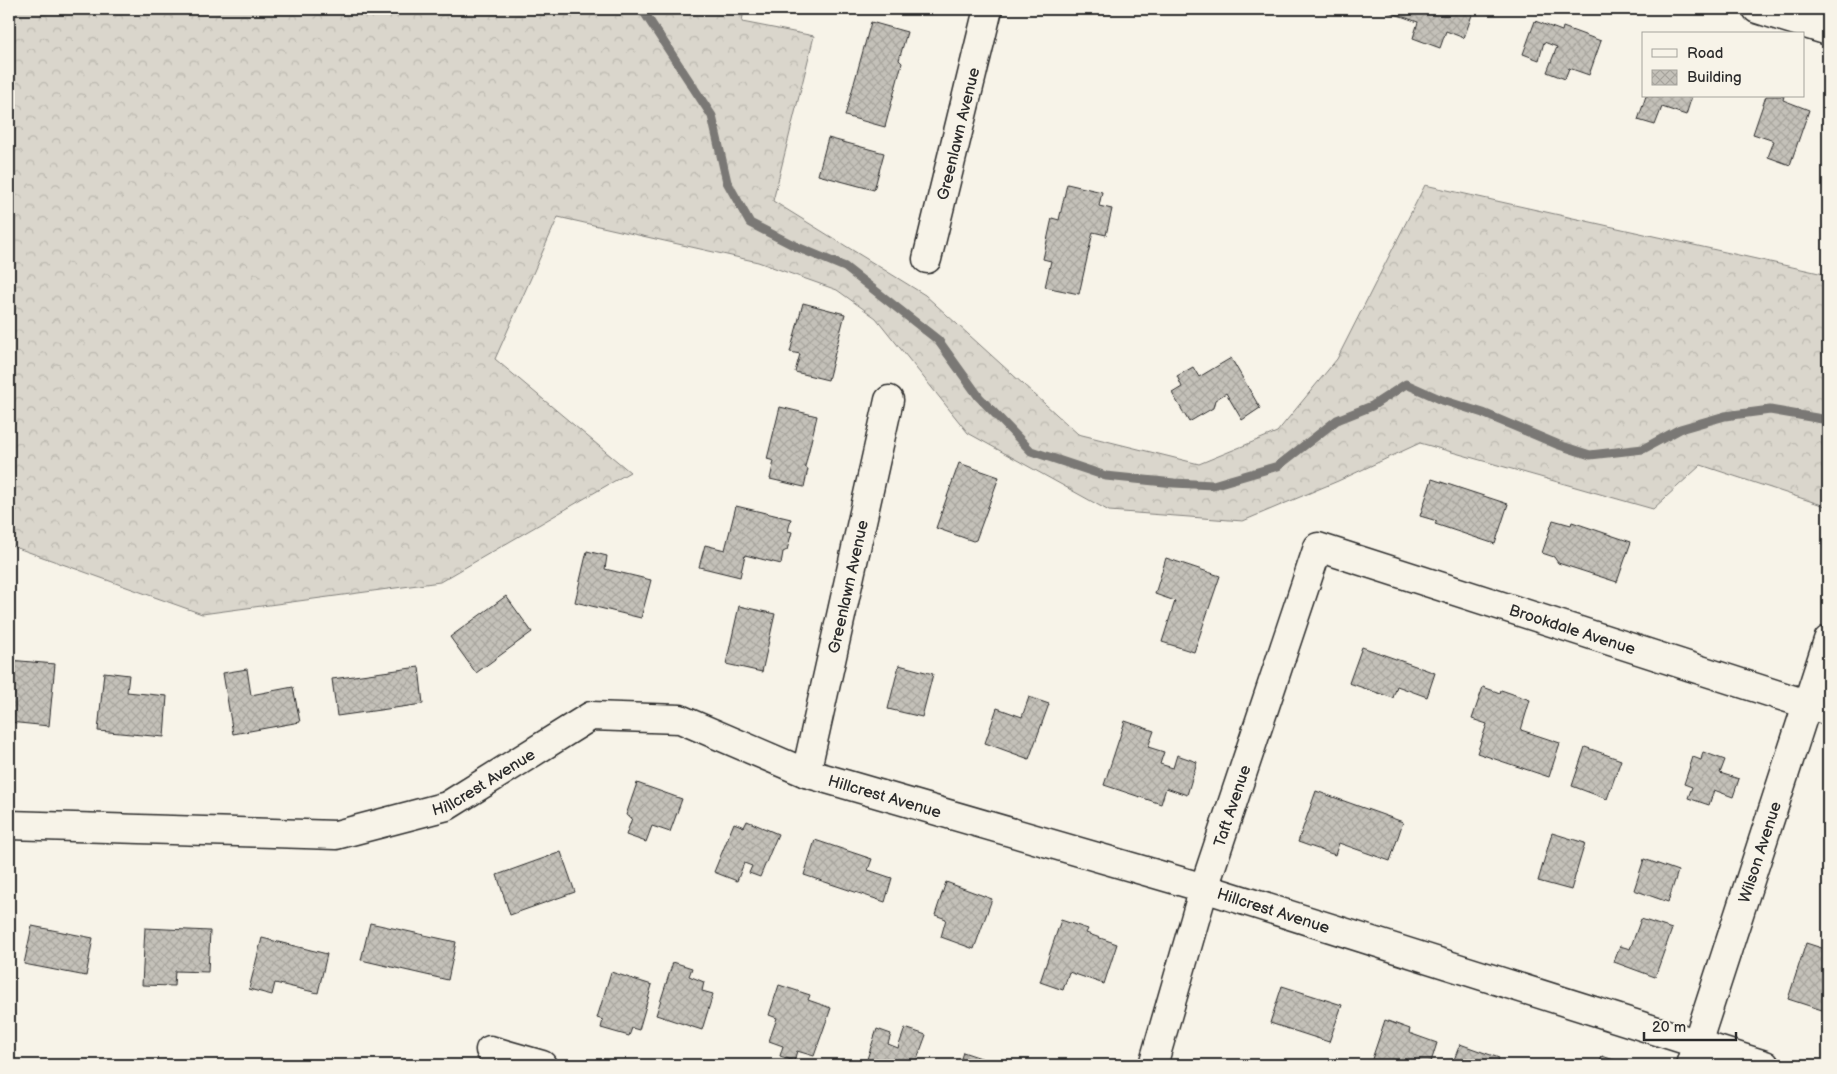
<svg xmlns="http://www.w3.org/2000/svg" width="1837" height="1074" font-family="'Balsamiq Sans',sans-serif">
<style>
.forest{fill:url(#forest-crowns);stroke:#82807c}
.lines{fill:none;stroke-linecap:round;stroke-linejoin:round}
.stream{stroke:#7a7874;stroke-width:9}
.building{fill:url(#building-cross-hatch);stroke:#2b2b2b}
.minor-casing{stroke:#2b2b2b;stroke-width:31}
.minor{stroke:#f7f3e8;stroke-width:28}
.labels{text-anchor:middle;stroke-width:4;stroke-linejoin:round;paint-order:stroke}
.street-label{font-size:16px;fill:#2b2b2b;stroke:#f7f3e8}
</style>
<defs>
<pattern id="forest-crowns" width="20" height="18" patternUnits="userSpaceOnUse" patternTransform="scale(1.25)"><rect width="20" height="18" fill="#dad6cc"/><path d="M2 6a3 3 0 1 1 6 0M12 15a3 3 0 1 1 6 0" fill="none" stroke="#bbb8af"/></pattern>
<pattern id="building-cross-hatch" width="8" height="8" patternUnits="userSpaceOnUse" patternTransform="scale(1.25)"><rect width="8" height="8" fill="#c4c1b9"/><path d="M0 0l8 8M0 8l8-8" fill="none" stroke="#a9a69f"/></pattern>
</defs>
<rect width="100%" height="100%" fill="#f7f3e8"/>
<filter id="ink" filterUnits="userSpaceOnUse"><feTurbulence type="fractalNoise" baseFrequency=".02" numOctaves="2"/><feDisplacementMap in="SourceGraphic" scale="10" xChannelSelector="R" yChannelSelector="G"/><feConvolveMatrix kernelMatrix="1 2 1 2 8 2 1 2 1" color-interpolation-filters="sRGB"/></filter>
<g filter="url(#ink)">
<polygon class="forest" points="9,9 744,9 742,22 814,36 773,201 925,295 1078,434 1199,464 1277,432 1337,359 1425,185 1828,275 1828,507 1701,465 1653,509 1420,443 1338,481 1243,521 1109,511 968,433 876,318 837,290 758,262 558,217 495,359 630,472 440,582 202,614 9,545"/>
<g class="lines">
<polyline class="stream" points="642,9 712,116 727,182 750,223 797,247 845,267 938,340 979,397 1031,451 1106,476 1174,483 1213,485 1278,466 1337,420 1372,406 1406,384 1442,400 1483,413 1559,445 1590,455 1643,449 1680,429 1725,416 1770,410 1828,420"/>
</g>
<g class="building">
<polygon points="1087,9 1113,9 1111,14"/>
<polygon points="1390,9 1474,9 1464,38 1446,31 1440,48 1413,38 1418,22 1389,12"/>
<polygon points="1535,21 1562,31 1563,27 1601,41 1589,75 1569,68 1565,79 1547,72 1557,47 1544,42 1539,60 1523,54"/>
<polygon points="871,22 907,32 899,60 902,63 885,127 845,116"/>
<polygon points="1646,96 1692,96 1686,115 1662,107 1655,125 1638,120"/>
<polygon points="1766,96 1784,96 1783,100 1809,110 1790,165 1768,157 1774,141 1753,134"/>
<polygon points="828,138 884,153 874,190 818,175"/>
<polygon points="1067,184 1102,192 1099,206 1112,209 1106,235 1093,232 1079,294 1045,287 1051,261 1043,259 1052,218 1059,220"/>
<polygon points="803,303 845,314 828,380 795,372 800,354 790,352"/>
<polygon points="1231,358 1260,408 1242,420 1226,393 1215,400 1213,408 1189,422 1172,393 1182,387 1177,376 1193,367 1199,377"/>
<polygon points="780,407 817,416 805,467 808,469 804,487 770,479 774,461 767,459"/>
<polygon points="959,463 999,477 976,540 973,541 936,528"/>
<polygon points="1432,479 1508,504 1495,544 1435,524 1437,521 1420,516"/>
<polygon points="736,506 791,519 788,531 792,532 787,550 783,552 781,564 745,555 740,577 699,567 705,545 725,550"/>
<polygon points="1553,520 1571,525 1572,522 1631,542 1617,582 1558,563 1554,557 1542,553"/>
<polygon points="587,551 607,556 605,569 651,580 641,618 575,602"/>
<polygon points="1166,558 1220,576 1194,652 1162,642 1175,601 1155,594"/>
<polygon points="506,596 532,632 476,673 450,637"/>
<polygon points="739,606 775,614 762,672 726,664"/>
<polygon points="1362,647 1435,673 1427,697 1397,686 1393,698 1349,683"/>
<polygon points="9,660 55,664 49,726 9,722"/>
<polygon points="899,665 933,674 922,717 888,709"/>
<polygon points="419,667 423,704 337,716 332,679"/>
<polygon points="247,669 251,695 293,687 300,722 233,734 223,673"/>
<polygon points="104,672 129,675 127,692 167,696 164,737 98,731"/>
<polygon points="1483,687 1500,693 1501,690 1530,700 1521,730 1560,743 1549,777 1477,753 1487,724 1472,719"/>
<polygon points="1029,697 1049,704 1029,759 985,743 997,708 1022,717"/>
<polygon points="1125,721 1154,731 1148,747 1164,752 1160,764 1173,768 1177,755 1197,762 1187,795 1166,788 1161,804 1104,785"/>
<polygon points="1585,747 1621,760 1607,799 1572,786"/>
<polygon points="1703,752 1725,760 1720,773 1739,779 1733,797 1714,790 1709,805 1688,798 1692,787 1684,784 1693,757 1701,760"/>
<polygon points="637,783 682,799 670,832 652,826 646,842 626,835 632,818 626,815"/>
<polygon points="1316,791 1403,822 1390,861 1339,843 1335,855 1298,842"/>
<polygon points="747,821 778,834 760,877 749,873 752,866 744,863 737,881 714,872 734,823 744,827"/>
<polygon points="1552,833 1585,843 1571,890 1538,881"/>
<polygon points="815,840 872,859 868,870 892,878 885,902 804,875"/>
<polygon points="561,852 575,892 510,915 497,875"/>
<polygon points="1644,859 1678,871 1668,902 1634,890"/>
<polygon points="946,882 992,899 974,949 941,937 946,919 935,915"/>
<polygon points="1641,919 1672,929 1655,977 1614,962 1620,946 1630,949"/>
<polygon points="1061,920 1088,929 1086,933 1117,944 1104,984 1069,972 1063,990 1040,982"/>
<polygon points="370,923 456,942 448,980 361,960"/>
<polygon points="32,926 93,938 86,976 24,964"/>
<polygon points="145,928 210,931 208,972 175,971 174,986 142,985"/>
<polygon points="262,938 327,954 318,993 275,983 272,995 249,989"/>
<polygon points="1806,943 1828,950 1828,1012 1788,999"/>
<polygon points="673,962 692,968 689,976 704,982 702,991 713,994 702,1030 656,1015"/>
<polygon points="611,972 652,985 639,1030 632,1028 629,1036 601,1028 603,1020 597,1018"/>
<polygon points="779,985 810,995 808,1000 831,1008 814,1056 797,1051 794,1061 780,1056 783,1046 769,1041 777,1018 769,1015"/>
<polygon points="1282,986 1342,1005 1329,1042 1270,1023"/>
<polygon points="1385,1020 1410,1029 1409,1033 1437,1043 1430,1065 1370,1065"/>
<polygon points="905,1028 926,1035 915,1065 865,1065 877,1029 891,1034 888,1044 898,1048"/>
<polygon points="1460,1044 1499,1058 1496,1065 1452,1065"/>
<polygon points="963,1052 987,1060 985,1065 959,1065"/>
<polygon points="1602,1056 1629,1065 1599,1065"/>
</g>
<g class="lines">
<defs>
<g id="minor">
<polyline points="1757,9 1828,31"/>
<path id="s1" d="M927,259l61,-250"/>
<path id="s2" d="M806,773l83,-373"/>
<path id="s3" d="M9,825l327,10 111,-29 144,-90 89,3 126,54 398,115 561,177"/>
<polyline points="490,1050 542,1065"/>
<path id="s4" d="M1153,1065l51,-177 114,-341 510,164"/>
<path id="s5" d="M1690,1065l138,-425"/>
</g>
</defs>
<use href="#minor" class="minor-casing"/>
<use href="#minor" class="minor"/>
</g>
</g>
<g class="labels">
<g class="street-label">
<text dy="6" stroke="none"><textPath href="#s1" startOffset="129">Greenlawn Avenue</textPath></text>
<text dy="6" stroke="none"><textPath href="#s2" startOffset="191">Greenlawn Avenue</textPath></text>
<text dy="6" stroke="none"><textPath href="#s4" startOffset="811">Brookdale Avenue</textPath></text>
<text dy="6" stroke="none"><textPath href="#s3" startOffset="485">Hillcrest Avenue</textPath></text>
<text dy="6" stroke="none"><textPath href="#s3" startOffset="920">Hillcrest Avenue</textPath></text>
<text dy="6" stroke="none"><textPath href="#s4" startOffset="271">Taft Avenue</textPath></text>
<text dy="6" stroke="none"><textPath href="#s5" startOffset="224">Wilson Avenue</textPath></text>
<text dy="6" stroke="none"><textPath href="#s3" startOffset="1325">Hillcrest Avenue</textPath></text>
</g>
</g>
<rect width="1837" height="1074" fill="none" stroke="#f7f3e8" stroke-width="30"/>
<rect x="15" y="15" width="1807" height="1044" fill="none" stroke="#2b2b2b" stroke-width="2" filter="url(#ink)"/>
<rect x="1642" y="32" width="162" height="65" fill="#f7f3e8" stroke="#a5a39c"/>
<rect x="1652" y="49" width="25" height="8" fill="#f7f3e8" stroke="#a5a39c"/>
<text x="1687" y="58" font-size="15" fill="#2b2b2b">Road</text>
<rect x="1652" y="70" width="25" height="15" fill="url(#building-cross-hatch)" stroke="#a5a39c"/>
<text x="1687" y="82" font-size="15" fill="#2b2b2b">Building</text>
<path d="M1644 1032v8h92v-8" fill="none" stroke="#2b2b2b" stroke-width="2.5"/>
<text x="1652" y="1032" font-size="15" fill="#2b2b2b" stroke="#f7f3e8" stroke-width="4" paint-order="stroke">20 m</text>
</svg>
